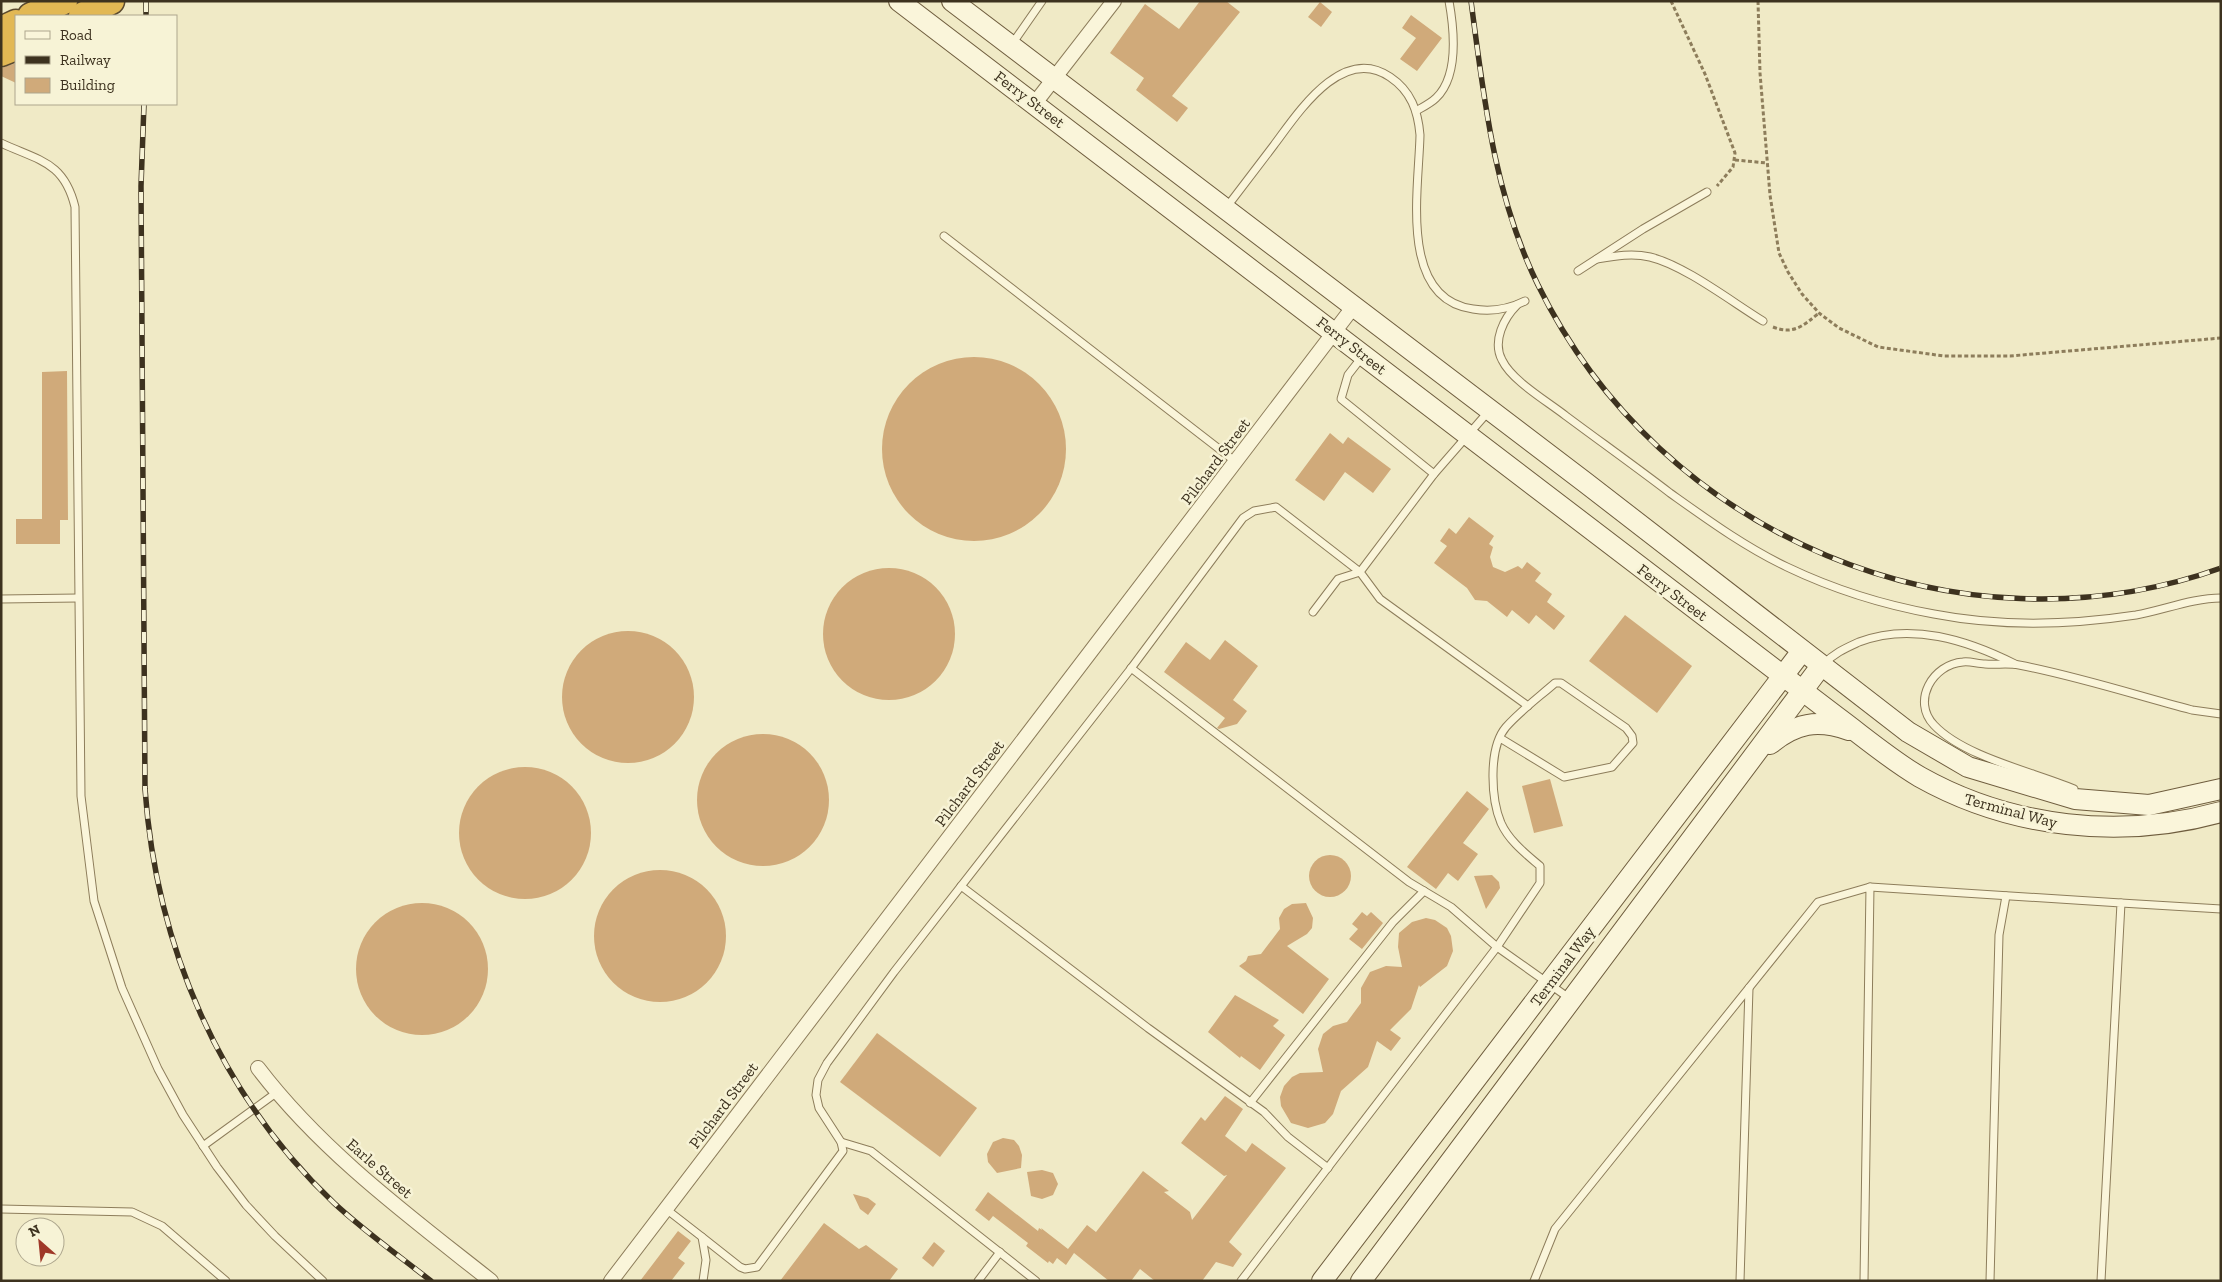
<svg xmlns="http://www.w3.org/2000/svg" width="2222" height="1282" font-family="'Zilla Slab',serif">
<style>
.building{fill:#d0aa7a}
.lines{fill:none;stroke-linecap:round;stroke-linejoin:round}
.lane-casing{stroke:#8d7d5b;stroke-width:9}
.street-casing{stroke:#8d7d5b;stroke-width:16}
.secondary-casing{stroke:#6f5d3e;stroke-width:22}
.highway-casing{stroke:#5b4a2f;stroke-width:29}
.path{stroke:#8d7d5b;stroke-width:3;stroke-dasharray:4 2.5;stroke-linecap:butt}
.lane{stroke:#faf5da;stroke-width:7}
.street{stroke:#faf5da;stroke-width:14}
.secondary{stroke:#faf5da;stroke-width:20}
.highway{stroke:#e2b854;stroke-width:26}
.rail-casing{stroke:#3d321f;stroke-width:5.5}
.rail{stroke:#f7f3d6;stroke-width:4;stroke-dasharray:11;stroke-linecap:butt}
.labels{text-anchor:middle;stroke-width:5;stroke-linejoin:round;paint-order:stroke}
.street-label{font-size:16px;fill:#3d321f;stroke:#f7f3d6}
</style>
<rect width="100%" height="100%" fill="#f0eac6"/>
<g class="building">
<polygon points="1200,1 1226,1 1240,12 1172,96 1188,108 1177,122 1136,90 1144,78 1110,53 1145,4 1179,29"/>
<polygon points="1320,2 1332,12 1321,27 1308,17"/>
<polygon points="1411,15 1442,38 1417,71 1400,59 1416,38 1402,28"/>
<polygon points="16,63 16,83 1,76 1,68"/>
<circle cx="974" cy="449" r="92"/>
<polygon points="67,371 68,520 60,520 60,544 16,544 16,519 42,519 42,372"/>
<polygon points="1330,433 1343,444 1348,437 1391,469 1373,493 1345,472 1324,501 1295,480"/>
<polygon points="1469,517 1494,536 1489,544 1493,547 1490,557 1493,567 1505,572 1518,566 1522,569 1527,562 1541,573 1535,581 1552,594 1547,602 1565,616 1554,630 1536,615 1529,624 1512,610 1507,617 1487,601 1475,600 1467,588 1434,563 1447,546 1440,541 1449,528 1456,534"/>
<circle cx="889" cy="634" r="66"/>
<polygon points="1625,615 1692,666 1657,713 1589,661"/>
<circle cx="628" cy="697" r="66"/>
<polygon points="1225,640 1258,666 1233,700 1247,711 1237,724 1219,729 1217,728 1225,718 1164,672 1186,642 1210,660"/>
<circle cx="763" cy="800" r="66"/>
<circle cx="525" cy="833" r="66"/>
<polygon points="1550,779 1563,826 1534,833 1522,786"/>
<polygon points="1467,791 1489,809 1463,843 1478,854 1458,881 1448,873 1436,889 1407,867"/>
<circle cx="1330" cy="876" r="21"/>
<circle cx="660" cy="936" r="66"/>
<polygon points="1492,875 1499,882 1500,888 1486,909 1474,876"/>
<circle cx="422" cy="969" r="66"/>
<polygon points="1306,903 1313,918 1312,928 1307,934 1287,946 1329,979 1303,1014 1239,966 1246,961 1248,956 1261,954 1280,929 1279,918 1284,909 1292,904"/>
<polygon points="1362,912 1367,916 1371,912 1383,923 1362,949 1349,939 1358,929 1352,924"/>
<polygon points="1426,918 1435,920 1447,928 1451,936 1453,951 1447,966 1420,987 1419,985 1411,1009 1390,1030 1401,1038 1391,1051 1377,1041 1368,1067 1341,1091 1333,1114 1325,1123 1308,1128 1291,1123 1281,1106 1280,1097 1284,1086 1292,1077 1300,1073 1323,1072 1318,1049 1323,1034 1333,1026 1347,1022 1361,1003 1361,988 1370,972 1386,966 1402,967 1398,947 1399,933 1412,922"/>
<polygon points="1235,995 1279,1020 1273,1026 1285,1035 1260,1070 1241,1056 1240,1058 1208,1032"/>
<polygon points="877,1033 977,1108 940,1157 840,1082"/>
<polygon points="1225,1096 1243,1109 1225,1136 1246,1152 1252,1143 1286,1168 1229,1242 1242,1254 1233,1267 1216,1262 1202,1281 1155,1281 1140,1269 1131,1281 1109,1281 1074,1253 1066,1265 1057,1258 1053,1264 1049,1261 1048,1263 1026,1246 1028,1243 993,1216 989,1221 975,1210 988,1192 1038,1231 1039,1228 1042,1230 1041,1228 1068,1249 1087,1225 1096,1232 1143,1171 1169,1191 1164,1192 1190,1212 1192,1220 1227,1175 1224,1176 1181,1143 1201,1117 1205,1121"/>
<polygon points="1003,1138 1014,1140 1019,1146 1022,1155 1021,1168 997,1173 988,1162 987,1154 993,1142"/>
<polygon points="1042,1170 1053,1173 1058,1184 1053,1195 1042,1199 1031,1196 1027,1172"/>
<polygon points="853,1194 868,1198 876,1204 868,1215 860,1209"/>
<polygon points="824,1223 859,1249 866,1245 898,1269 889,1281 780,1281"/>
<polygon points="678,1231 691,1241 678,1258 685,1263 671,1281 640,1281"/>
<polygon points="934,1242 945,1251 933,1267 922,1258"/>
</g>
<g class="lines">
<defs>
<g id="lane">
<polyline points="1012,44 1042,1"/>
<path d="M1416,111c7,-4 15,-8 20,-13 23,-22 18,-69 13,-97"/>
<path d="M1,143c39,18 63,19 74,64l6,589 13,105 28,87 36,81 25,46 34,52 29,38 29,31 48,45"/>
<path d="M1226,208c16,-21 32,-42 48,-63 24,-32 68,-101 116,-68 21,14 28,34 30,58 -1,53 -22,164 53,174 18,3 36,0 52,-8"/>
<polyline points="944,236 1236,462"/>
<path d="M1597,259c18,-3 35,-6 53,-2 34,8 82,45 113,64"/>
<polyline points="1578,271 1643,229 1707,192"/>
<path d="M1517,305c-13,13 -25,36 -15,55 10,21 45,41 64,56 35,26 70,51 104,77 38,27 75,54 117,74 46,22 97,38 147,47 67,13 136,11 202,1 28,-5 57,-17 85,-17"/>
<polyline points="1362,357 1348,375 1341,399 1434,474"/>
<polyline points="1488,412 1434,474 1360,572 1380,599 1528,706"/>
<polyline points="1,599 78,598"/>
<polyline points="1313,612 1338,579 1360,572"/>
<path d="M1824,664c10,-11 22,-16 35,-22 52,-20 108,-2 156,22"/>
<polyline points="1131,668 1409,882 1451,907 1497,947 1569,998"/>
<path d="M2074,789c-40,-17 -110,-32 -140,-64 -23,-24 -1,-61 29,-63 7,-1 15,2 22,2 11,1 23,-1 34,1 58,11 116,30 173,45l29,4"/>
<polyline points="961,886 1148,1028 1264,1112 1288,1137 1328,1168"/>
<polyline points="1870,887 2121,903 2101,1281"/>
<polyline points="2121,903 2221,909"/>
<polyline points="1250,1103 1393,922 1424,891"/>
<polyline points="841,1142 871,1151 1036,1281"/>
<polyline points="203,1146 276,1093"/>
<polyline points="1,1209 132,1212 162,1226 226,1281"/>
<polyline points="666,1209 702,1237 706,1260 703,1281"/>
<polyline points="702,1237 740,1267 745,1269 757,1267 843,1151 841,1142 819,1108 816,1095 818,1080 827,1063 894,972 1129,671 1243,518 1254,511 1276,507 1360,572"/>
<polyline points="978,1281 1000,1252"/>
<path d="M1241,1281l256,-334 43,-64v-17c-14,-12 -31,-25 -39,-43 -10,-24 -13,-75 5,-96 14,-16 33,-30 49,-44h6l65,45 6,8 1,7 -21,24 -48,10 -64,-39"/>
<polyline points="1534,1281 1555,1229 1818,902 1870,887 1864,1281"/>
<polyline points="1740,1281 1749,988"/>
<polyline points="1990,1281 1999,935 2006,896"/>
</g>
<g id="street">
<polyline points="1035,103 1114,1"/>
<path d="M258,1068c64,84 151,148 233,213"/>
<polyline points="611,1281 1354,306"/>
</g>
<g id="secondary">
<path d="M899,1l938,716c27,20 54,43 83,60 91,51 201,63 301,35"/>
<polyline points="952,1 1586,483 1908,732 1968,767 2075,799 2149,805 2221,789"/>
<path d="M1770,744c26,-21 47,-25 79,-14"/>
<polyline points="1322,1281 1802,651"/>
<polyline points="1361,1281 1821,666"/>
</g>
<g id="highway">
<polyline points="31,16 64,1"/>
<polyline points="82,16 111,1"/>
<polyline points="1,30 16,23"/>
<polyline points="1,53 16,47"/>
</g>
</defs>
<use href="#lane" class="lane-casing"/>
<use href="#street" class="street-casing"/>
<use href="#secondary" class="secondary-casing"/>
<use href="#highway" class="highway-casing"/>
<g class="path">
<polyline points="1671,1 1705,74 1735,153 1733,167 1717,186"/>
<polyline points="1758,1 1760,73 1770,195 1779,253 1788,272 1802,294 1819,313 1839,328 1878,347 1944,356 2010,356 2221,338"/>
<polyline points="1735,160 1767,163"/>
<path d="M1773,327c20,8 30,-1 46,-14"/>
</g>
<use href="#lane" class="lane"/>
<use href="#street" class="street"/>
<use href="#secondary" class="secondary"/>
<use href="#highway" class="highway"/>
<defs>
<g id="rail">
<polyline points="146,1 146,16"/>
<path d="M1471,1c13,98 23,194 67,284 122,250 420,377 683,283"/>
<path d="M144,104l-3,82 4,603c11,156 74,305 189,414 30,28 64,52 97,78"/>
</g>
</defs>
<use href="#rail" class="rail-casing"/>
<use href="#rail" class="rail"/>
</g>
<g class="labels">
<g class="street-label">
<text transform="translate(1030 99) rotate(37)" y="6">Ferry Street</text>
<text transform="translate(1352 345) rotate(38)" y="6">Ferry Street</text>
<text transform="translate(1215 461) rotate(-53)" y="6">Pilchard Street</text>
<text transform="translate(1673 592) rotate(37)" y="6">Ferry Street</text>
<text transform="translate(969 783) rotate(-53)" y="6">Pilchard Street</text>
<text transform="translate(2011 810) rotate(15)" y="6">Terminal Way</text>
<text transform="translate(1562 966) rotate(-53)" y="6">Terminal Way</text>
<text transform="translate(723 1105) rotate(-53)" y="6">Pilchard Street</text>
<text transform="translate(380 1168) rotate(41)" y="6">Earle Street</text>
</g>
</g>
<rect width="2222" height="1282" fill="none" stroke="#3d321f" stroke-width="5"/>
<rect x="15" y="15" width="162" height="90" fill="#f7f3d6" stroke="#ada68d"/>
<rect x="25" y="31" width="25" height="8" fill="#faf5da" stroke="#ada68d"/>
<text x="60" y="40" font-size="15" fill="#3d321f">Road</text>
<rect x="25" y="56" width="25" height="8" fill="#3d321f" stroke="#ada68d"/>
<text x="60" y="65" font-size="15" fill="#3d321f">Railway</text>
<rect x="25" y="78" width="25" height="15" fill="#d0aa7a" stroke="#ada68d"/>
<text x="60" y="90" font-size="15" fill="#3d321f">Building</text>
<g transform="translate(40 1242) rotate(333)"><circle r="24" fill="#f7f3d6" stroke="#ada68d"/>
<path d="M0-4L9 19L0 12L-9 19Z" fill="#9f3828"/>
<text y="-8" font-size="14" font-weight="bold" text-anchor="middle" fill="#3d321f">N</text>
</g>
</svg>
